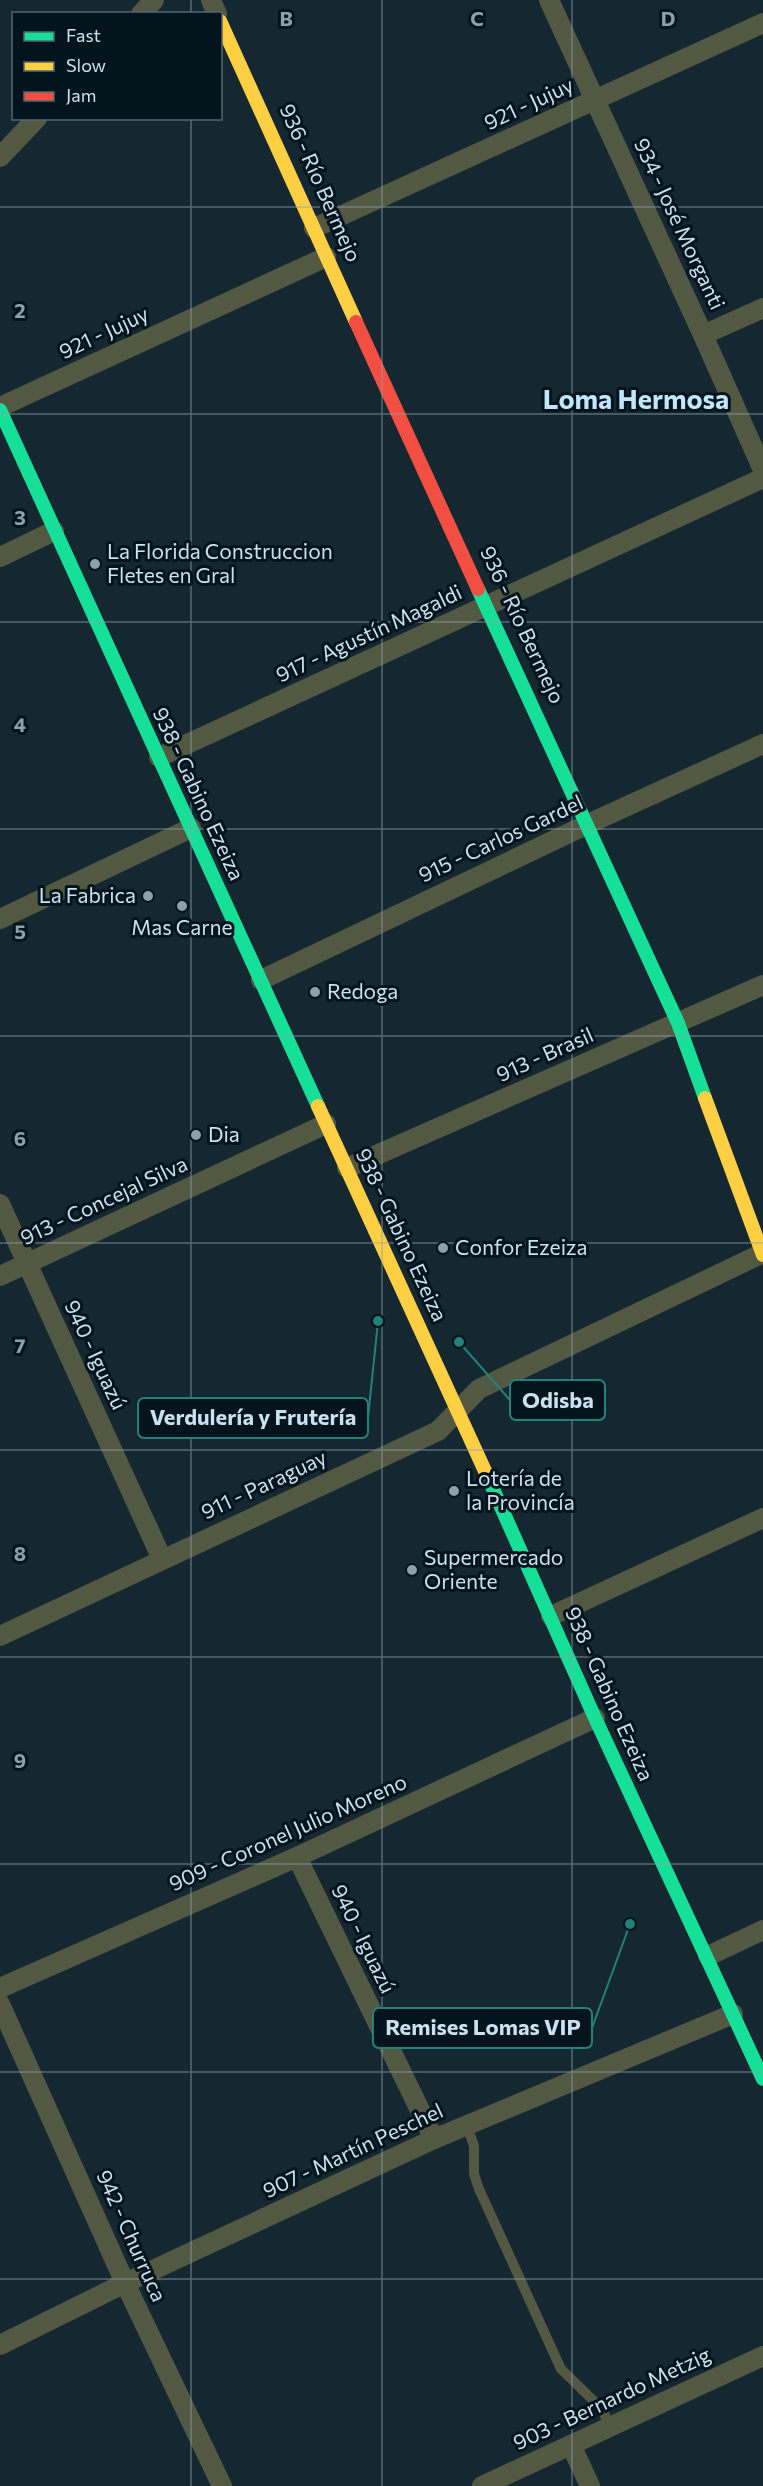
<svg xmlns="http://www.w3.org/2000/svg" width="763" height="2486" font-family="Commissioner,sans-serif">
<style>
.lines{fill:none;stroke-linecap:round;stroke-linejoin:round}
.lane{stroke:#535843;stroke-width:10}
.street{stroke:#535843;stroke-width:20}
.fast{stroke:#16e098;stroke-width:14}
.slow{stroke:#ffcf43;stroke-width:14}
.jam{stroke:#f24e42;stroke-width:14}
.grid{fill:none;stroke:#8ba1ac;stroke-width:1.5;stroke-opacity:0.55}
.poi-dot{fill:#8ba1ac;stroke:#03141d;stroke-width:2}
.labels{text-anchor:middle;stroke-width:6;stroke-linejoin:round;paint-order:stroke}
.street-label{font-size:21px;fill:#cae2ef;stroke:#03141d}
.poi-label{font-size:21px;fill:#cae2ef;stroke:#03141d;text-anchor:start}
.district-label{font-size:27px;font-weight:bold;fill:#c0e7fd;stroke:#03141d}
.grid-label{font-size:20px;text-anchor:middle;font-weight:bold;fill:#8ba1ac;stroke:#03141d;stroke-width:6;stroke-linejoin:round;paint-order:stroke}
.leader{fill:none;stroke:#22817b;stroke-width:2}
.callout-dot{fill:#22817b;stroke:#03141d;stroke-width:2}
.callout{fill:#03141d;stroke:#22817b;stroke-width:2}
.callout-label{font-size:22px;text-anchor:middle;font-weight:bold;fill:#cae2ef}
</style>
<rect width="100%" height="100%" fill="#152831"/>
<g class="lines">
<polyline class="lane" points="467,2126 474,2146 474,2174 479,2189 561,2369 603,2410 609,2427"/>
<g class="street">
<polyline points="211,0 217,14"/>
<polyline points="549,0 703,335 763,470"/>
<polyline points="141,14 154,0"/>
<polyline points="0,157 37,118"/>
<polyline points="314,228 763,23"/>
<polyline points="703,335 763,308"/>
<polyline points="0,407 326,257"/>
<polyline points="0,557 54,531"/>
<polyline points="159,757 763,478"/>
<polyline points="0,919 191,828"/>
<polyline points="261,980 588,824 763,744"/>
<polyline points="347,1168 763,985"/>
<polyline points="0,1204 162,1559"/>
<polyline points="0,1276 326,1124"/>
<polyline points="551,1616 763,1518"/>
<polyline points="0,1636 438,1431 479,1389 763,1253"/>
<polyline points="297,1857 434,2139"/>
<polyline points="708,1956 763,1930"/>
<polyline points="0,1988 297,1857 595,1718"/>
<polyline points="0,2004 125,2283 222,2486"/>
<polyline points="0,2345 125,2283 434,2139 733,2014"/>
<polyline points="571,2445 590,2486"/>
<polyline points="482,2486 763,2356"/>
</g>
<g class="fast">
<polyline points="0,410 318,1106"/>
<polyline points="478,589 678,1023 705,1098"/>
<polyline points="485,1471 595,1718 763,2079"/>
</g>
<g class="slow">
<polyline points="220,21 356,322"/>
<polyline points="705,1098 763,1255"/>
<polyline points="318,1106 485,1471"/>
</g>
<polyline class="jam" points="356,322 478,589"/>
</g>
<path class="grid" d="M191,0v14M382,0v2486M572,0v2486M191,118v2368M0,207h763M0,414h763M0,622h763M0,829h763M0,1036h763M0,1243h763M0,1450h763M0,1657h763M0,1864h763M0,2072h763M0,2279h763"/>
<g class="poi-dot">
<circle cx="95" cy="564" r="6"/>
<circle cx="148" cy="896" r="6"/>
<circle cx="182" cy="906" r="6"/>
<circle cx="315" cy="992" r="6"/>
<circle cx="196" cy="1135" r="6"/>
<circle cx="443" cy="1248" r="6"/>
<circle cx="454" cy="1491" r="6"/>
<circle cx="412" cy="1570" r="6"/>
</g>
<g class="labels">
<g class="street-label">
<text transform="translate(529 104) rotate(-25)" y="7">921 - Jujuy</text>
<text transform="translate(320 183) rotate(66)" y="7">936 - Río Bermejo</text>
<text transform="translate(679 224) rotate(65)" y="7">934 - José Morganti</text>
<text transform="translate(104 333) rotate(-25)" y="7">921 - Jujuy</text>
<text transform="translate(522 625) rotate(65)" y="7">936 - Río Bermejo</text>
<text transform="translate(369 634) rotate(-25)" y="7">917 - Agustín Magaldi</text>
<text transform="translate(198 794) rotate(65)" y="7">938 - Gabino Ezeiza</text>
<text transform="translate(501 839) rotate(-25)" y="7">915 - Carlos Gardel</text>
<text transform="translate(545 1055) rotate(-24)" y="7">913 - Brasil</text>
<text transform="translate(104 1201) rotate(-25)" y="7">913 - Concejal Silva</text>
<text transform="translate(401 1235) rotate(65)" y="7">938 - Gabino Ezeiza</text>
<text transform="translate(95 1355) rotate(65)" y="7">940 - Iguazú</text>
<text transform="translate(264 1485) rotate(-25)" y="7">911 - Paraguay</text>
<text transform="translate(609 1694) rotate(66)" y="7">938 - Gabino Ezeiza</text>
<text transform="translate(288 1833) rotate(-24)" y="7">909 - Coronel Julio Moreno</text>
<text transform="translate(363 1939) rotate(64)" y="7">940 - Iguazú</text>
<text transform="translate(353 2151) rotate(-25)" y="7">907 - Martín Peschel</text>
<text transform="translate(131 2236) rotate(66)" y="7">942 - Churruca</text>
<text transform="translate(612 2399) rotate(-25)" y="7">903 - Bernardo Metzig</text>
</g>
<g class="poi-label">
<text x="107" y="559">La Florida Construccion<tspan x="107" dy="24">Fletes en Gral</tspan></text>
<text x="136" y="903" text-anchor="end">La Fabrica</text>
<text x="182" y="935" text-anchor="middle">Mas Carne</text>
<text x="327" y="999">Redoga</text>
<text x="208" y="1142">Dia</text>
<text x="455" y="1255">Confor Ezeiza</text>
<text x="466" y="1486">Lotería de<tspan x="466" dy="24">la Provincía</tspan></text>
<text x="424" y="1565">Supermercado<tspan x="424" dy="24">Oriente</tspan></text>
</g>
<g class="district-label">
<text x="636" y="409">Loma Hermosa</text>
</g>
</g>
<g class="grid-label">
<text x="286" y="26">B</text>
<text x="477" y="26">C</text>
<text x="668" y="26">D</text>
<text x="20" y="318">2</text>
<text x="20" y="525">3</text>
<text x="20" y="732">4</text>
<text x="20" y="939">5</text>
<text x="20" y="1146">6</text>
<text x="20" y="1353">7</text>
<text x="20" y="1561">8</text>
<text x="20" y="1768">9</text>
</g>
<path class="leader" d="M459 1342L510 1400M378 1321L368 1418M630 1924L592 2028"/>
<g class="callout-dot">
<circle cx="459" cy="1342" r="6"/>
<circle cx="378" cy="1321" r="6"/>
<circle cx="630" cy="1924" r="6"/>
</g>
<g class="callout">
<rect x="510" y="1380" width="95" height="40" rx="6"/>
<rect x="138" y="1398" width="230" height="40" rx="6"/>
<rect x="373" y="2008" width="219" height="40" rx="6"/>
</g>
<g class="callout-label">
<text x="558" y="1408">Odisba</text>
<text x="253" y="1425">Verdulería y Frutería</text>
<text x="483" y="2035">Remises Lomas VIP</text>
</g>
<rect x="12" y="12" width="210" height="108" fill="#03141d" stroke="#536671" stroke-width="1.5"/>
<rect x="24" y="32" width="30" height="9" fill="#16e098" stroke="#536671" stroke-width="1.5"/>
<text x="66" y="42" font-size="18" fill="#cae2ef">Fast</text>
<rect x="24" y="62" width="30" height="9" fill="#ffcf43" stroke="#536671" stroke-width="1.5"/>
<text x="66" y="72" font-size="18" fill="#cae2ef">Slow</text>
<rect x="24" y="92" width="30" height="9" fill="#f24e42" stroke="#536671" stroke-width="1.5"/>
<text x="66" y="102" font-size="18" fill="#cae2ef">Jam</text>
</svg>
